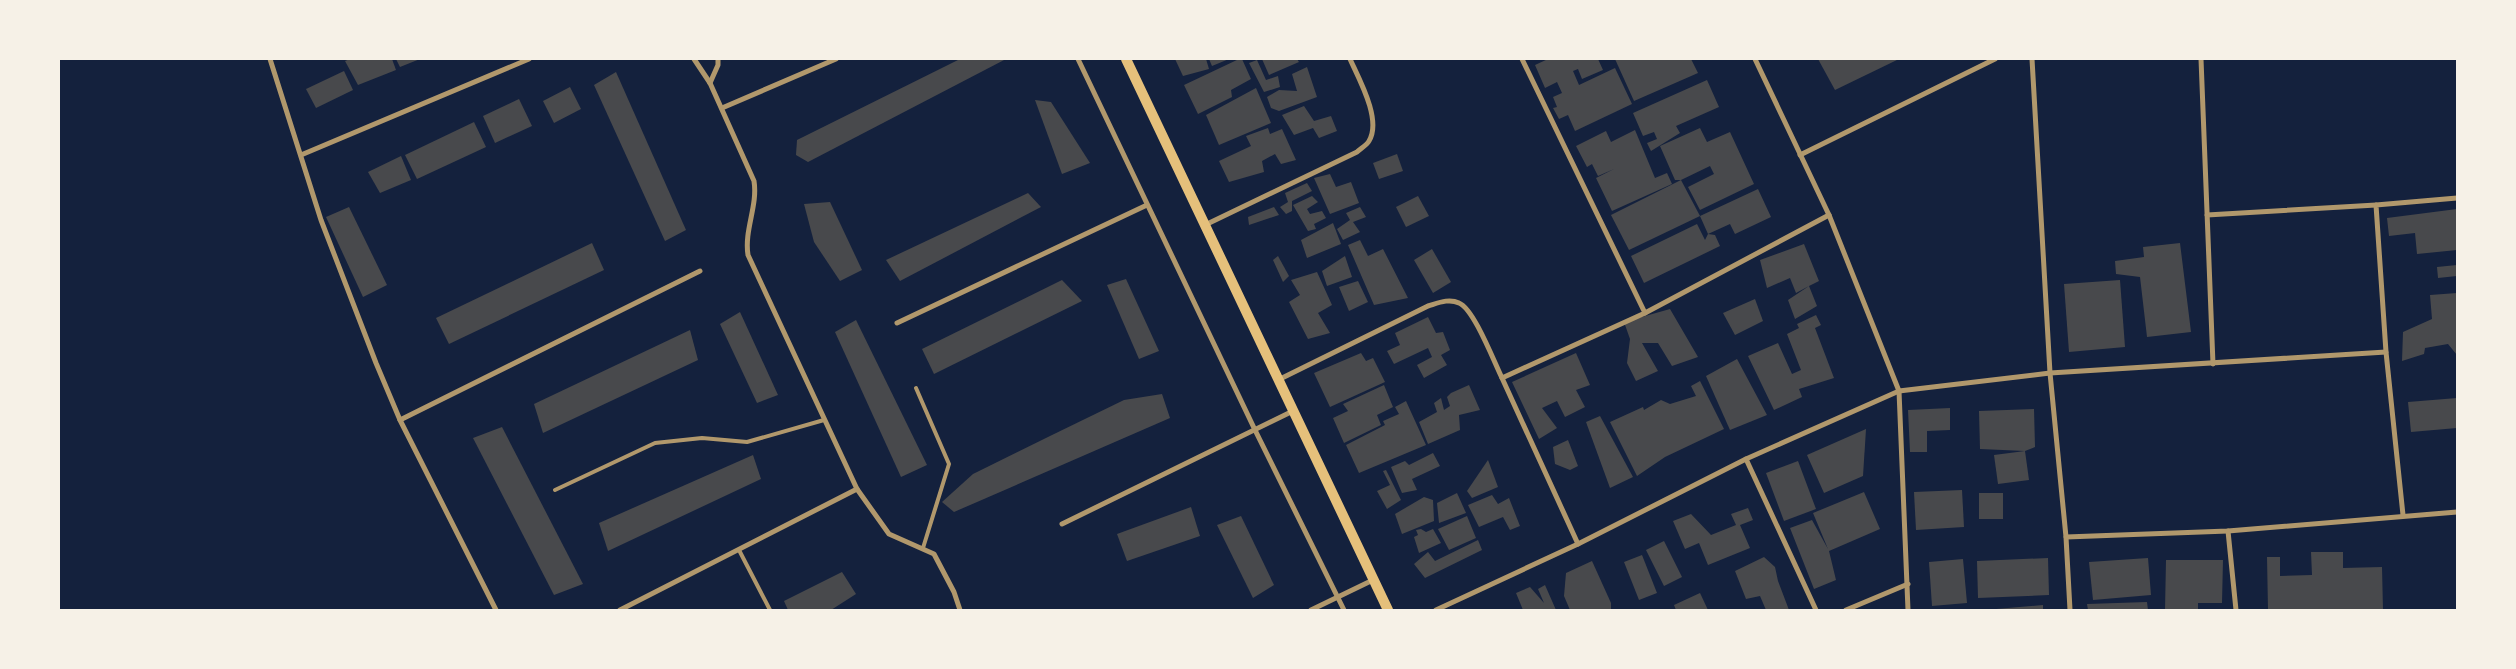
<svg xmlns="http://www.w3.org/2000/svg" width="2516" height="669" font-family="Roboto,sans-serif">
<style>
.building{fill:#48494c}
.lines{fill:none;stroke-linecap:round;stroke-linejoin:round}
.service{stroke:#b1986c;stroke-width:4}
.minor{stroke:#b1986c;stroke-width:5}
.secondary{stroke:#e5c07b;stroke-width:10}
</style>
<rect width="100%" height="100%" fill="#14213d"/>
<g class="building">
<polygon points="350,59 392,59 396,70 358,85 345,61"/>
<polygon points="396,59 420,59 400,67"/>
<polygon points="960,59 1006,59 808,162 796,155 797,140"/>
<polygon points="1175,59 1206,59 1209,69 1183,76"/>
<polygon points="1209,59 1229,59 1212,66"/>
<polygon points="1239,59 1242,59 1251,79 1231,90 1232,97 1198,114 1184,85"/>
<polygon points="1262,59 1297,59 1299,62 1269,75"/>
<polygon points="1548,59 1598,59 1603,70 1582,79 1578,69 1573,71 1579,85 1615,68 1632,104 1575,131 1568,115 1559,119 1553,108 1557,107 1553,97 1562,93 1557,82 1545,88 1535,65"/>
<polygon points="1615,59 1691,59 1698,73 1634,101"/>
<polygon points="1818,59 1899,59 1835,90"/>
<polygon points="1257,60 1266,80 1278,76 1280,87 1264,92 1249,63"/>
<polygon points="1307,67 1317,97 1279,111 1271,108 1267,97 1279,90 1297,91 1292,74"/>
<polygon points="344,71 353,90 316,108 306,89"/>
<polygon points="616,72 686,230 665,241 594,85"/>
<polygon points="1707,80 1719,107 1676,126 1680,133 1651,151 1647,143 1657,139 1654,132 1643,136 1633,113"/>
<polygon points="570,87 581,109 554,123 543,101"/>
<polygon points="1256,88 1271,123 1219,145 1206,115"/>
<polygon points="519,99 532,126 495,143 483,116"/>
<polygon points="1035,100 1051,102 1090,163 1062,174"/>
<polygon points="1304,106 1314,121 1331,116 1337,131 1319,138 1313,128 1294,135 1282,115"/>
<polygon points="474,122 486,147 417,179 405,155"/>
<polygon points="1268,128 1270,134 1282,129 1296,160 1281,164 1275,154 1262,161 1264,172 1229,182 1219,161 1251,146 1246,136"/>
<polygon points="1700,128 1707,142 1730,132 1754,184 1700,210 1688,187 1714,174 1710,166 1681,180 1675,180 1660,146"/>
<polygon points="1635,130 1655,178 1667,173 1672,184 1612,211 1596,178 1614,169 1598,176 1592,164 1587,167 1576,146 1606,131 1611,142"/>
<polygon points="1397,154 1403,171 1379,179 1373,163"/>
<polygon points="401,156 411,180 380,193 368,172"/>
<polygon points="1330,174 1336,187 1351,182 1359,203 1330,214 1314,178"/>
<polygon points="1681,180 1700,216 1629,250 1611,215"/>
<polygon points="1307,183 1312,191 1292,201 1292,211 1286,214 1280,207 1288,202 1285,193"/>
<polygon points="1758,189 1771,217 1735,234 1730,224 1708,234 1700,216"/>
<polygon points="1028,193 1041,207 900,281 886,260"/>
<polygon points="1312,196 1318,202 1307,209 1310,214 1322,211 1326,218 1314,224 1316,229 1308,231 1293,205"/>
<polygon points="1418,196 1429,216 1406,227 1396,207"/>
<polygon points="830,202 862,270 840,281 814,242 804,204"/>
<polygon points="349,207 387,285 363,297 326,217"/>
<polygon points="1274,207 1279,215 1249,225 1248,217"/>
<polygon points="1360,207 1366,217 1353,222 1360,232 1343,240 1337,229 1350,220 1346,213"/>
<polygon points="2457,209 2457,250 2417,254 2415,233 2389,236 2387,218"/>
<polygon points="1333,223 1341,244 1307,258 1301,240"/>
<polygon points="1697,224 1705,240 1708,234 1715,235 1720,246 1644,283 1631,256"/>
<polygon points="1360,240 1368,256 1383,249 1408,298 1374,305 1348,245"/>
<polygon points="592,243 604,270 449,344 436,318"/>
<polygon points="2180,243 2191,332 2147,337 2140,277 2116,274 2115,261 2144,257 2143,247"/>
<polygon points="1804,244 1819,281 1809,286 1817,306 1795,319 1788,300 1809,286 1796,293 1790,278 1767,288 1760,260"/>
<polygon points="1432,249 1451,282 1433,293 1414,260"/>
<polygon points="1278,256 1289,276 1283,282 1273,260"/>
<polygon points="1345,256 1352,277 1327,286 1322,271"/>
<polygon points="2457,265 2457,276 2438,278 2437,267"/>
<polygon points="1317,272 1332,305 1318,313 1330,333 1308,339 1289,302 1300,295 1291,280"/>
<polygon points="1126,279 1159,351 1139,359 1107,285"/>
<polygon points="1062,280 1082,301 934,374 922,349"/>
<polygon points="2120,280 2125,347 2069,352 2064,284"/>
<polygon points="1358,281 1368,302 1349,311 1339,287"/>
<polygon points="2457,293 2457,355 2448,344 2425,348 2424,354 2402,361 2403,332 2432,319 2430,295"/>
<polygon points="1755,299 1763,321 1735,335 1723,313"/>
<polygon points="1670,309 1698,357 1672,366 1658,343 1642,343 1658,371 1636,381 1627,363 1630,339 1624,322"/>
<polygon points="740,312 778,395 757,403 720,324"/>
<polygon points="1816,315 1821,325 1815,328 1834,378 1799,389 1802,397 1774,410 1748,356 1778,343 1792,374 1801,370 1787,334 1799,328 1797,324"/>
<polygon points="1428,317 1436,333 1443,332 1450,350 1441,355 1447,365 1424,378 1417,365 1432,357 1428,348 1394,364 1387,351 1400,345 1395,333"/>
<polygon points="856,320 927,465 901,477 835,332"/>
<polygon points="690,330 698,360 543,433 534,404"/>
<polygon points="1361,353 1366,361 1373,358 1385,382 1330,407 1314,373"/>
<polygon points="1576,353 1590,385 1576,390 1585,407 1565,417 1557,401 1542,408 1557,428 1539,439 1512,382"/>
<polygon points="1737,359 1767,415 1730,430 1706,376"/>
<polygon points="1700,381 1724,429 1665,457 1637,476 1610,422 1643,407 1644,410 1661,400 1670,404 1696,396 1691,386"/>
<polygon points="1384,385 1393,407 1377,415 1381,425 1344,443 1333,418 1348,411 1343,404"/>
<polygon points="1469,385 1480,410 1459,415 1460,430 1428,444 1419,422 1437,412 1434,403 1441,398 1444,410 1450,406 1447,397 1451,393"/>
<polygon points="1162,394 1170,418 954,512 942,502 973,474 1050,436 1124,400"/>
<polygon points="2457,398 2457,428 2411,432 2408,402"/>
<polygon points="1406,401 1426,445 1359,473 1346,445 1385,425 1383,421 1399,414 1395,407"/>
<polygon points="1950,408 1950,430 1927,431 1927,452 1910,452 1908,410"/>
<polygon points="2034,409 2035,447 2025,451 1980,449 1979,411"/>
<polygon points="1600,416 1633,477 1610,488 1586,422"/>
<polygon points="502,427 583,584 554,595 473,438"/>
<polygon points="1866,429 1863,476 1824,493 1807,455"/>
<polygon points="1568,440 1578,466 1570,470 1555,464 1553,447"/>
<polygon points="2025,451 2029,480 1998,484 1994,455"/>
<polygon points="1433,453 1440,466 1412,479 1417,490 1402,493 1391,467 1405,461 1409,465"/>
<polygon points="753,455 761,479 608,551 599,523"/>
<polygon points="1488,460 1498,487 1472,498 1467,491"/>
<polygon points="1798,461 1816,509 1784,521 1766,473"/>
<polygon points="1386,470 1401,500 1387,509 1377,491 1390,485 1383,471"/>
<polygon points="1962,490 1964,527 1916,530 1914,492"/>
<polygon points="1864,492 1880,529 1829,551 1836,580 1814,589 1790,528 1812,520 1828,549 1813,513"/>
<polygon points="1457,493 1466,513 1439,523 1437,503"/>
<rect x="1979" y="493" width="24" height="26"/>
<polygon points="1492,495 1498,504 1509,498 1520,526 1510,530 1503,517 1479,527 1468,505"/>
<polygon points="1424,497 1433,500 1434,521 1402,534 1395,514"/>
<polygon points="1191,507 1200,536 1127,561 1117,534"/>
<polygon points="1748,508 1753,520 1740,525 1750,548 1708,565 1699,543 1685,549 1673,521 1691,514 1711,535 1736,525 1731,514"/>
<polygon points="1241,516 1274,585 1253,598 1217,525"/>
<polygon points="1467,516 1476,538 1449,550 1438,529"/>
<polygon points="1421,529 1426,532 1433,529 1441,543 1419,553 1414,537 1418,535 1416,530"/>
<polygon points="1478,540 1482,550 1425,578 1414,564 1428,552 1435,561"/>
<polygon points="1664,541 1682,577 1664,586 1646,550"/>
<polygon points="2311,552 2343,552 2343,568 2382,567 2383,610 2268,610 2267,557 2280,557 2280,576 2312,575"/>
<polygon points="1642,555 1657,593 1639,600 1624,562"/>
<polygon points="1764,557 1775,567 1778,581 1789,610 1766,610 1760,596 1746,599 1735,571"/>
<polygon points="2048,558 2049,595 1978,598 1977,561"/>
<polygon points="2148,558 2151,595 2093,600 2089,562"/>
<polygon points="1963,559 1967,603 1932,606 1929,562"/>
<polygon points="2166,560 2223,560 2222,603 2198,603 2198,610 2165,610"/>
<polygon points="1592,561 1611,603 1611,610 1570,610 1564,596 1566,573"/>
<polygon points="842,572 856,594 831,610 788,610 784,601"/>
<polygon points="1545,585 1556,610 1523,610 1516,593 1530,587 1544,603 1538,589"/>
<polygon points="1700,593 1708,610 1676,610 1674,605"/>
<polygon points="2147,602 2148,610 2088,610 2087,604"/>
<polygon points="2043,605 2043,610 1996,610 1996,609"/>
</g>
<g class="lines">
<g class="service">
<polyline points="916,388 949,464 923,548"/>
<polyline points="555,490 655,443 702,438 747,442 824,420"/>
<polyline points="739,550 770,610"/>
</g>
<g class="minor">
<polyline points="270,59 321,220 376,363 400,420 496,610"/>
<path d="M694,59l16,24 44,98c4,25 -10,49 -6,74l109,234 32,45 45,20 20,38 6,18"/>
<polyline points="1078,59 1255,430 1344,610"/>
<polyline points="1522,59 1645,313 1502,378 1578,544"/>
<polyline points="1755,59 1829,215 1899,391 1908,610"/>
<polyline points="2032,59 2050,373 2066,537 2070,610"/>
<polyline points="2201,59 2213,364"/>
<polyline points="710,83 718,65 718,59"/>
<polyline points="722,108 836,59"/>
<polyline points="301,155 529,59"/>
<polyline points="1800,155 1995,59"/>
<polyline points="2207,215 2376,205"/>
<path d="M1205,225l152,-73c3,-3 10,-7 12,-11 13,-21 -10,-62 -19,-82"/>
<polyline points="1645,313 1829,215"/>
<polyline points="897,323 1147,205"/>
<path d="M1278,380l150,-74c10,-3 21,-8 31,-3 15,6 35,59 43,75"/>
<polyline points="400,420 700,271"/>
<polyline points="1746,459 1816,610"/>
<polyline points="2403,515 2386,352 2376,205 2457,198"/>
<polyline points="1062,524 1293,411"/>
<polyline points="2228,531 2236,610"/>
<polyline points="2066,537 2228,531 2457,512"/>
<polyline points="620,610 857,489"/>
<polyline points="1311,610 1373,580"/>
<polyline points="1436,610 1578,544 1746,459 1899,391 2050,373 2386,352"/>
<polyline points="1846,610 1908,584"/>
</g>
<polyline class="secondary" points="1126,59 1388,610"/>
</g>
<rect width="2516" height="669" fill="none" stroke="#f6f1e7" stroke-width="120"/>
</svg>
